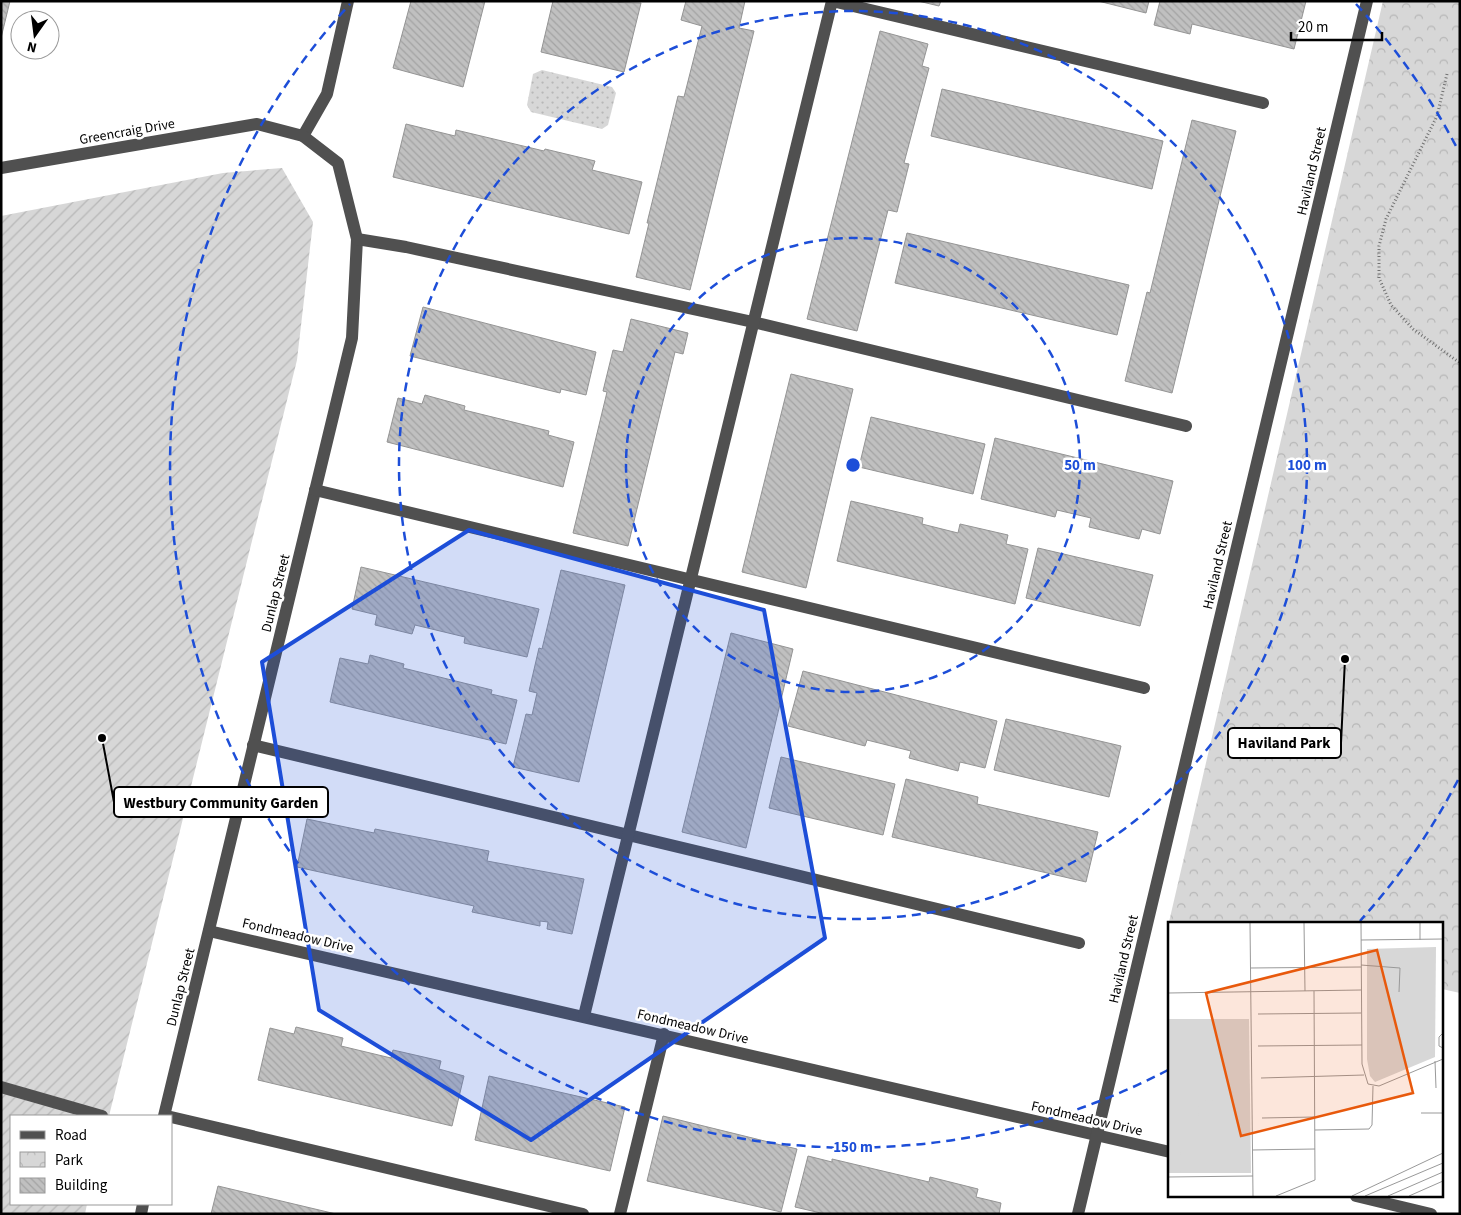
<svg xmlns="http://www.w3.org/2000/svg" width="1461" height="1215" font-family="'Source Sans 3',sans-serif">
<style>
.grass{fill:url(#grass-dots)}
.park{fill:url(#park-crowns)}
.garden{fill:url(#garden-furrows)}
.building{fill:url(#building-back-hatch);stroke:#949494}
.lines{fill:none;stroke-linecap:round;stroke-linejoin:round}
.path{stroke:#727272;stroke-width:3;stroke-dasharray:1 2.5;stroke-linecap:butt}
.minor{stroke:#505050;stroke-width:12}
.marked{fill:#1d4ed8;fill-opacity:0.2;stroke:#1d4ed8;stroke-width:4;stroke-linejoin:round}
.ring{fill:none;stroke:#1d4ed8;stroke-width:2.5;stroke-dasharray:9 6}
.labels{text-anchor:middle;stroke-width:5;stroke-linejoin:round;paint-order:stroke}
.street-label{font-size:14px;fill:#000;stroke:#fff}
.inset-road{fill:none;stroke:#999;stroke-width:1}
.view{fill:#e8590c;fill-opacity:0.15;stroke:#e8590c;stroke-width:2.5}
.inset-edge{fill:none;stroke:#000;stroke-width:2.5}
.centre{fill:#1d4ed8;stroke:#fff;stroke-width:2.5}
.ring-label{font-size:15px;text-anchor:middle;font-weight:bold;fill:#1d4ed8;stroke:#fff;stroke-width:5;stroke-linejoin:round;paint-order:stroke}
.leader{fill:none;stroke:#000;stroke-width:2}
.callout-dot{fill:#000;stroke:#fff;stroke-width:2}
.callout{fill:#fff;stroke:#000;stroke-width:2}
.callout-label{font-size:15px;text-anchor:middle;font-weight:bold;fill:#000}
</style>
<defs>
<pattern id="grass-dots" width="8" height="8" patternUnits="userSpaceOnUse" patternTransform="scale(1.25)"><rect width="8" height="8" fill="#d7d7d7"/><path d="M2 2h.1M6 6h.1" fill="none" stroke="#b7b7b7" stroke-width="1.8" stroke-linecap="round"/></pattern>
<pattern id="park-crowns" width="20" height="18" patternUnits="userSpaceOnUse" patternTransform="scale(1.25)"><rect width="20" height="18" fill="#d7d7d7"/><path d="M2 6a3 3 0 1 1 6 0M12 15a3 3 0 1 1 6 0" fill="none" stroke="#b7b7b7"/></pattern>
<pattern id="garden-furrows" width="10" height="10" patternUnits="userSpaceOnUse" patternTransform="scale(1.25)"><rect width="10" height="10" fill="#d7d7d7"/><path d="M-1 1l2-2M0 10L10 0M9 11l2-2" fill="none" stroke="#b7b7b7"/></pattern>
<pattern id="building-back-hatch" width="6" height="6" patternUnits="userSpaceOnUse" patternTransform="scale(1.25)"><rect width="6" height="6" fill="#c0c0c0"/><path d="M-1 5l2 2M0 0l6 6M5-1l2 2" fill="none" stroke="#a3a3a3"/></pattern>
</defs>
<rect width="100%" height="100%" fill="#fff"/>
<polygon class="grass" points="542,70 612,87 616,93 608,125 602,129 531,112 527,105 533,74"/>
<polygon class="park" points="1383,1 1460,1 1460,993 1442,989 1442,924 1169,922"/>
<polygon class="garden" points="282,168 313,222 297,360 109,1116 11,1116 11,1204 87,1204 85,1214 1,1214 1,216 223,173"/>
<g class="building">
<polygon points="1,1 10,1 1,38"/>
<polygon points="411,1 485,1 463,87 393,68"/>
<polygon points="553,1 641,3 624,72 541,52"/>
<polygon points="686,1 745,1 739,28 754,31 690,290 636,277 649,223 647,223 678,96 684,97 702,26 681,20"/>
<polygon points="918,1 941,1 939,6"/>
<polygon points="1098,1 1149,1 1146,13"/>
<polygon points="1160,1 1306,1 1294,49 1192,24 1190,34 1154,25"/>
<polygon points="880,31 928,44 922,66 929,68 904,163 909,164 897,212 888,210 857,331 807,319"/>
<polygon points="942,89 1163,141 1152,189 931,136"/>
<polygon points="1192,120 1236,131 1172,393 1125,381 1147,292 1150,293"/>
<polygon points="406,124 455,136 456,130 544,151 545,149 595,161 592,170 642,182 629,234 393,177"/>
<polygon points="907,233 1129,285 1117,335 895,283"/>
<polygon points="423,307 596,352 586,395 561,389 560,393 410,356"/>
<polygon points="631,319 688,333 683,354 675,352 628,546 573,533 607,392 603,391 613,350 623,352"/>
<polygon points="791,374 853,389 806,588 742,572"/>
<polygon points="425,395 465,406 464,410 549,431 548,435 574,442 563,487 387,442 398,398 422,404"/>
<polygon points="871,417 985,444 973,494 859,467"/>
<polygon points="995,438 1173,481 1160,534 1142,529 1139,539 1089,527 1091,518 1057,510 1055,517 981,499"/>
<polygon points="851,501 923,518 922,524 958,533 960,524 1008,535 1006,544 1028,549 1015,604 837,561"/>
<polygon points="1038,548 1153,575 1140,626 1026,598"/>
<polygon points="361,567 539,609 527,657 464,643 465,637 415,625 412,634 375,625 377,615 352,609"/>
<polygon points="561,570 625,585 579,782 513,767 526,714 532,715 537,693 529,691 539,648 542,649"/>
<polygon points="731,633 793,649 746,848 682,832"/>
<polygon points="370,655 404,664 403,668 492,690 491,694 517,700 506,744 330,702 340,658 368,664"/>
<polygon points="803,671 997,721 985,768 960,762 958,771 909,758 911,751 867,740 865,746 788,726"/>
<polygon points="1006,719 1121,746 1109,797 994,770"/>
<polygon points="781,757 895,784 883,835 769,808"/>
<polygon points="906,779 978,797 977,804 1098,832 1086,882 892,837"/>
<polygon points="307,819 374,833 375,829 489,851 487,861 584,879 572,934 547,929 548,922 540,921 540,926 472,912 474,906 297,867"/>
<polygon points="296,1027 343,1038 341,1046 391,1058 393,1050 441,1061 439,1069 464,1076 452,1126 258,1080 270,1028 294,1034"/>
<polygon points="489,1076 625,1107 610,1171 475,1140"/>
<polygon points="663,1116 797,1149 781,1212 647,1181"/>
<polygon points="808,1156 832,1162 832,1159 929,1182 930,1177 978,1189 976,1197 1001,1203 999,1214 825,1214 795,1207"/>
<polygon points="218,1186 336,1214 211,1214"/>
</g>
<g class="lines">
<polyline class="path" points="1447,74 1437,116 1386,219 1379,246 1379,278 1391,305 1413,329 1460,363"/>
<g class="minor">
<polyline points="832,1 1263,103"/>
<polyline points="303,136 327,94 348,1"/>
<polyline points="1,168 257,124 303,136 338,163 357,239 352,338 164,1116"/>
<polyline points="357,239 406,247 753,322 1186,426"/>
<polyline points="315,490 1144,688"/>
<polyline points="253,745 1079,943"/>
<polyline points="209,931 1170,1152"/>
<polyline points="584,1016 832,1"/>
<polyline points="1,1087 102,1116"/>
<polyline points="171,1117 583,1214"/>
<polyline points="1356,1196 1431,1214"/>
<polyline points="141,1214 143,1204"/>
<polyline points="620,1214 664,1034"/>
<polyline points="1078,1214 1367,1"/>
</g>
</g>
<path class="marked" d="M469,530l295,80 61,328 -294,202 -212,-130 -57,-348z"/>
<g class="ring">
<circle cx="853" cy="465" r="227"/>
<circle cx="853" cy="465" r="454"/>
<path d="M1458 780A682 682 0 0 1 1360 921M1168 1070A682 682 0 0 1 350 4M1356 4A682 682 0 0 1 1458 150"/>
</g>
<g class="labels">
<g class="street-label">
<text transform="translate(127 131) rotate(-10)" y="5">Greencraig Drive</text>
<text transform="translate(1311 171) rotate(-77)" y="5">Haviland Street</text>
<text transform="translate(1217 565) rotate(-77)" y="5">Haviland Street</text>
<text transform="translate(275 593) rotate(-76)" y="5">Dunlap Street</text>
<text transform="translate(298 935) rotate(13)" y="5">Fondmeadow Drive</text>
<text transform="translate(1123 959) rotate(-77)" y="5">Haviland Street</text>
<text transform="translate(180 987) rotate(-76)" y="5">Dunlap Street</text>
<text transform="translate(693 1026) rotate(13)" y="5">Fondmeadow Drive</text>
<text transform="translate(1087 1118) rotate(13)" y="5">Fondmeadow Drive</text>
</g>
</g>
<g transform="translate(1168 922)">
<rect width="275" height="275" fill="#fff"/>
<path d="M0,97h81l2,154h-83z" fill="#d7d7d7"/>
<path d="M268,25l-1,110 -60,25 -5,-6 -3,-17v-110z" fill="#d7d7d7"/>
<path d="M52,178v17h-21l-1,-16zM0,230h12l1,20h-13z" fill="#d7d7d7"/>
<path class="inset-road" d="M82,1l3,273M136,1l1,68M193,1l1,141 6,20 11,2 64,-27M252,1v17M193,18l82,-1M193,43l39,3 -1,24M82,46l111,-1M0,71l193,-3M90,92l103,-1M275,111l-4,4v9l4,2M90,124l104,-1M267,139l1,27M93,156l103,-3M253,191h22M94,196l53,-1M147,208l54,-1 3,-4 1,-39M84,228l63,-1M0,255l85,-1M108,274l39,-16 -1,-189M184,274l91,-43M197,274l78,-33M220,274l55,-24M241,274l34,-15"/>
<path class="view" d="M209,28l36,143 -172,43 -35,-143z"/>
<rect width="275" height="275" class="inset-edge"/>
</g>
<circle cx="853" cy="465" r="8" class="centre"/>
<g class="ring-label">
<text x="1080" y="470">50 m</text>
<text x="1307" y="470">100 m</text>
<text x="853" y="1152">150 m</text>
</g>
<path class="leader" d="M1345 659L1341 743M102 738L114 802"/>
<g class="callout-dot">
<circle cx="1345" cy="659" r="5"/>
<circle cx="102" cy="738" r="5"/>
</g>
<g class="callout">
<rect x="1228" y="728" width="113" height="30" rx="5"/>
<rect x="114" y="787" width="214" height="30" rx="5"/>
</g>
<g class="callout-label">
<text x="1284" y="748">Haviland Park</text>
<text x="221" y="808">Westbury Community Garden</text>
</g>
<rect width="1461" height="1215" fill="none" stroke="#000000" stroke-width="5"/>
<rect x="10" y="1115" width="162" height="90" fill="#ffffff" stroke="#999999"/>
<rect x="20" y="1131" width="25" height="8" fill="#505050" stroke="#999999"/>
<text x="55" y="1140" font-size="15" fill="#000000">Road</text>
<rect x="20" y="1152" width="25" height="15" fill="url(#park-crowns)" stroke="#999999"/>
<text x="55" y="1165" font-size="15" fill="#000000">Park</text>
<rect x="20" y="1178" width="25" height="15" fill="url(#building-back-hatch)" stroke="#999999"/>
<text x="55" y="1190" font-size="15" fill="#000000">Building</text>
<g transform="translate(35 35) rotate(194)"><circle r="24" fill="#ffffff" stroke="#999999"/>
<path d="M0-4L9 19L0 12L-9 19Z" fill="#000000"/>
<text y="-8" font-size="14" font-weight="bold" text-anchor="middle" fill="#000000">N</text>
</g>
<path d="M1291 32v8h91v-8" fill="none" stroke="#000000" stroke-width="2.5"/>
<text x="1298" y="32" font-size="15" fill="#000000" stroke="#ffffff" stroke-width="4" paint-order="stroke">20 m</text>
</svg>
